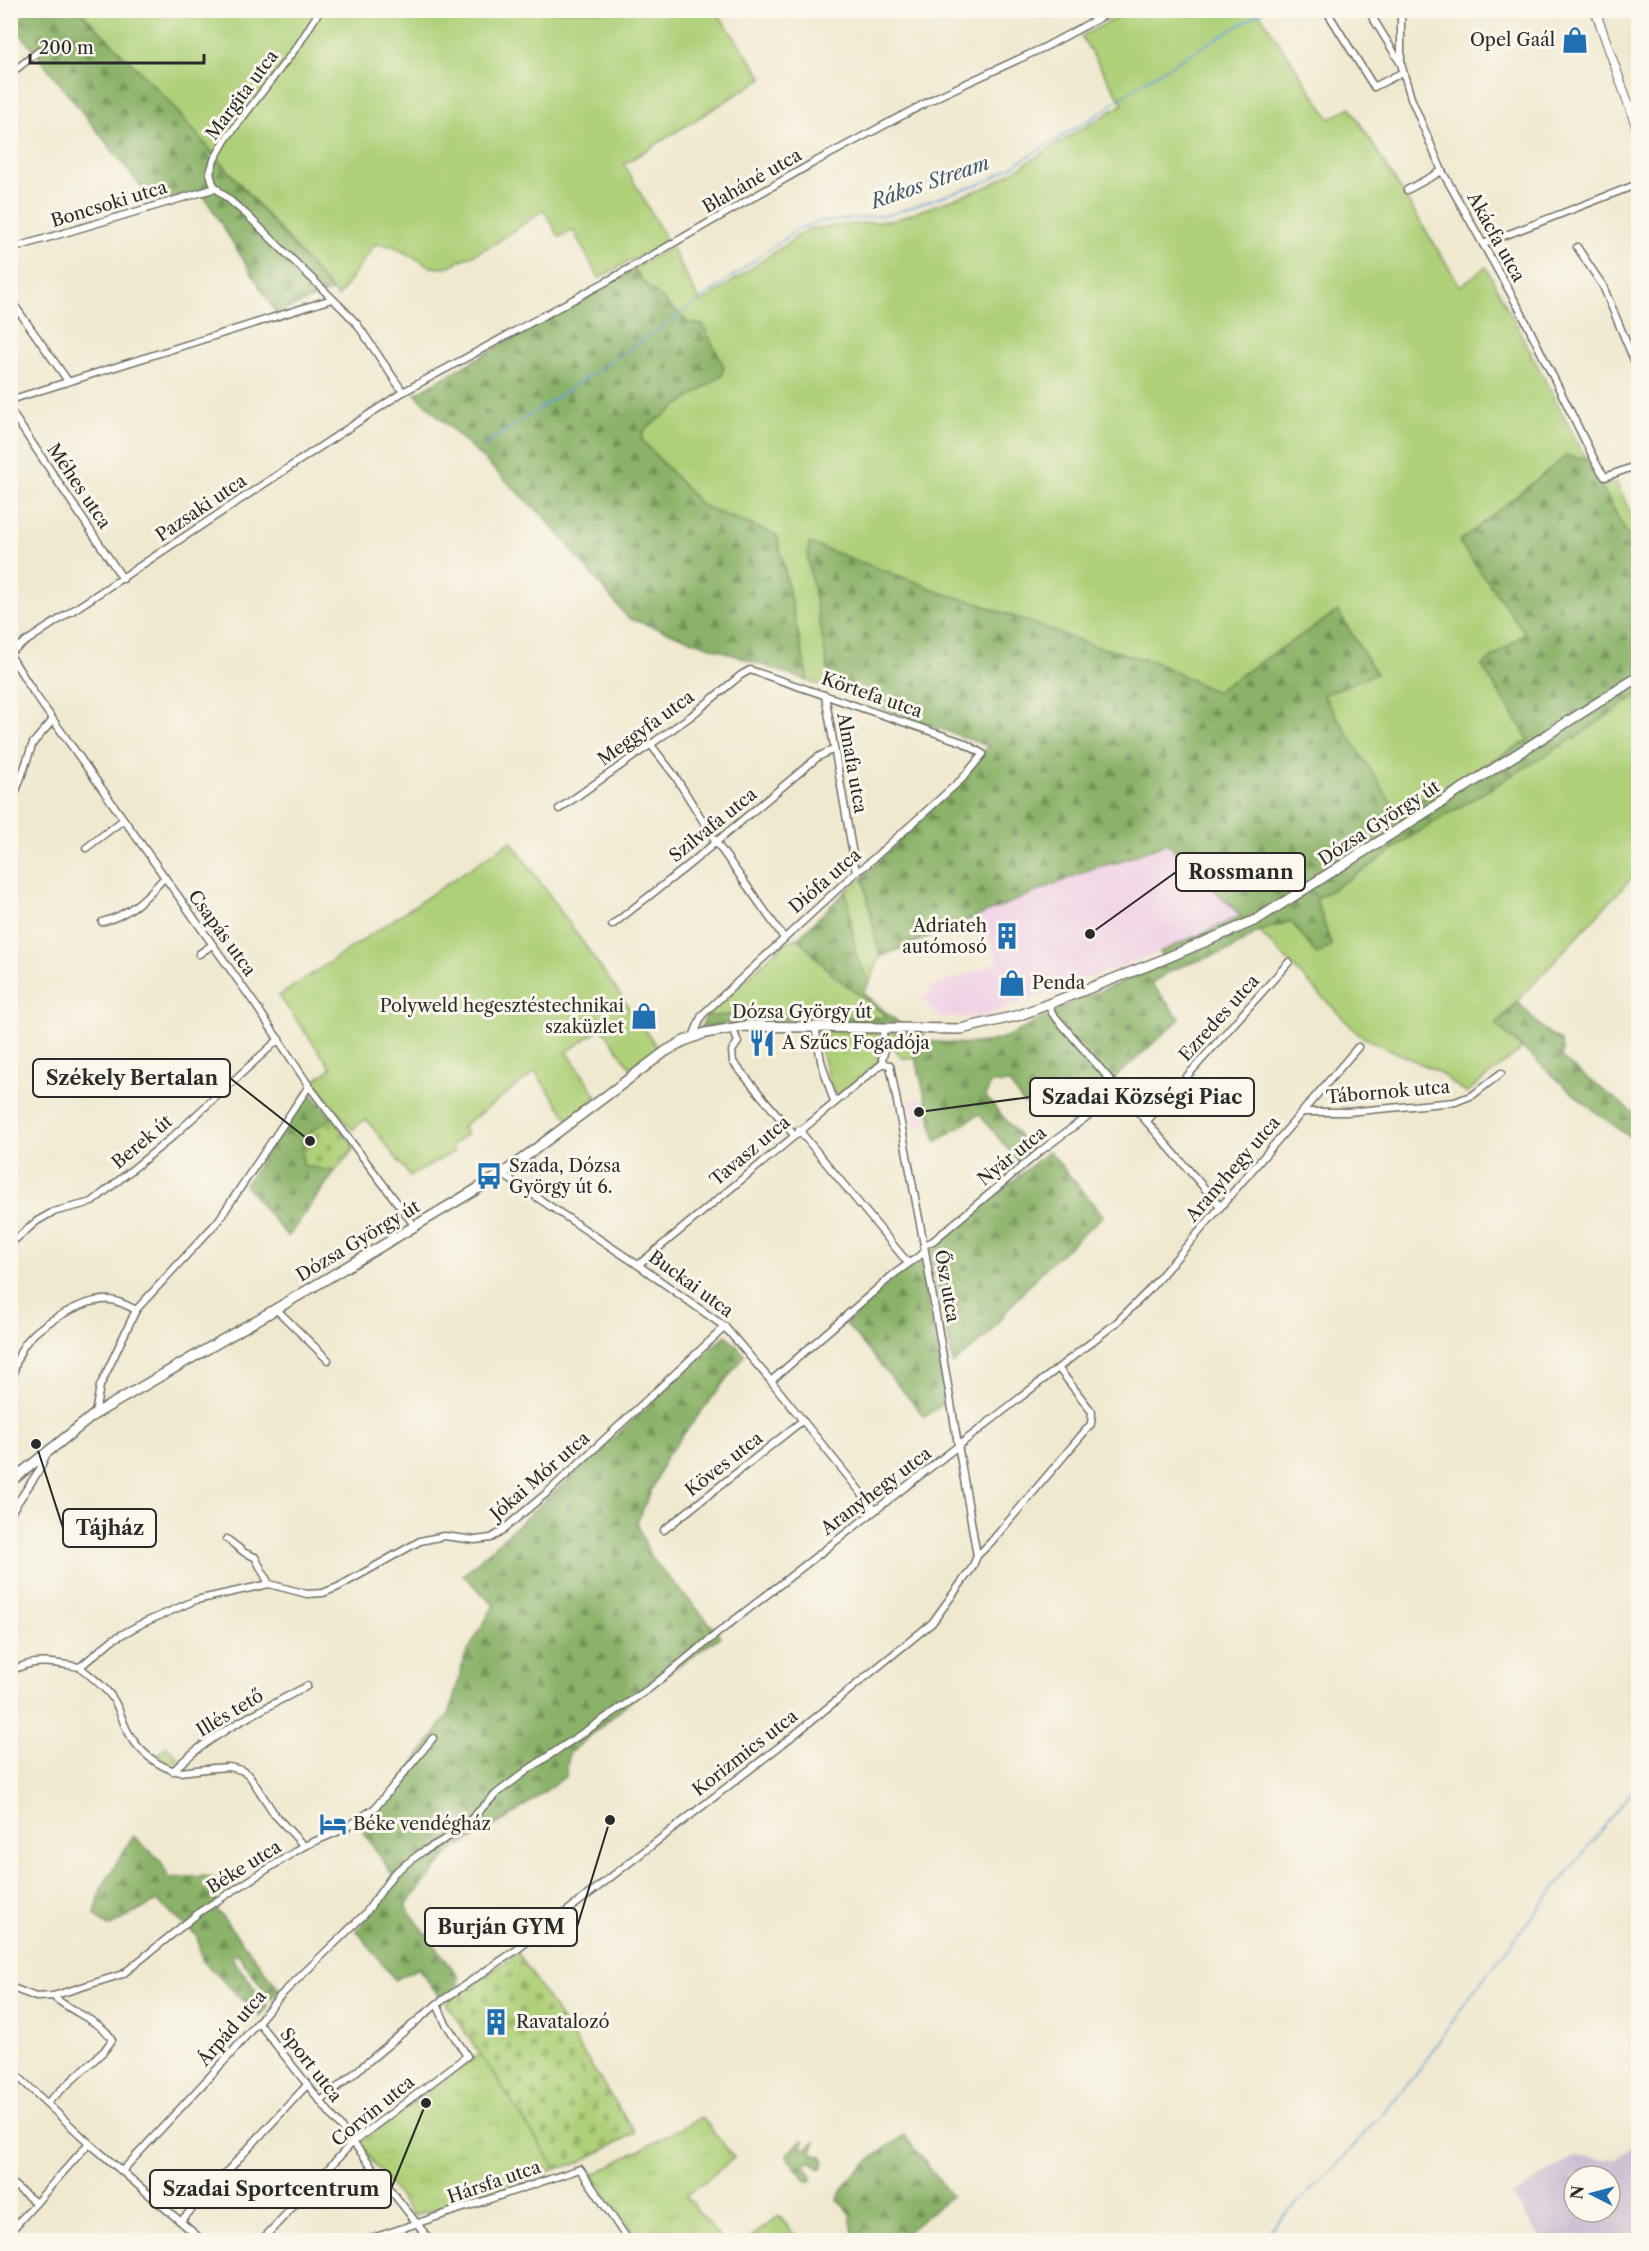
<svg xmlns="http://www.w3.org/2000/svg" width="1649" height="2251" font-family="'Libre Caslon Text',serif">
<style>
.built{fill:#f0d0e5}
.industrial{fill:#cebed2;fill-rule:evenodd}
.green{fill:#aed078;stroke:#6c7e52;stroke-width:1.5}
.forest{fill:url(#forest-firs);stroke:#5a6e4a;stroke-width:1.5}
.cemetery{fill:url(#cemetery-stones);stroke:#6c7e52;stroke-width:1.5}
.park{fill:url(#park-tufts);stroke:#6c7e52;stroke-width:1.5}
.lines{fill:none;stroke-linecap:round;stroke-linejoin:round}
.stream{stroke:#609fd2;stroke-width:1.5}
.minor-casing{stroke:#706e65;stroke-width:9}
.tertiary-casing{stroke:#706e65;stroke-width:10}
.secondary-casing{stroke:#706e65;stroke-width:12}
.minor{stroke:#fff;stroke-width:6}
.tertiary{stroke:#fff;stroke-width:8}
.secondary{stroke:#fff;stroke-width:9}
.labels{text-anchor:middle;stroke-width:6;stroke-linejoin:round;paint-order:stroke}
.poi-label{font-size:18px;fill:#2b2b2b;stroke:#fbf7ec;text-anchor:start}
.street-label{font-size:18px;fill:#2b2b2b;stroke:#fbf7ec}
.water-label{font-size:20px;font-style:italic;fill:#40596e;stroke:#fbf7ec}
.leader{fill:none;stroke:#2b2b2b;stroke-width:2}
.callout-dot{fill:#2b2b2b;stroke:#fbf7ec;stroke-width:2}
.callout{fill:#fbf7ec;stroke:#2b2b2b;stroke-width:2}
.callout-label{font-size:20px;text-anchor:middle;font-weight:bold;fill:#2b2b2b}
</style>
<defs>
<pattern id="forest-firs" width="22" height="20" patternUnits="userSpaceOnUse" patternTransform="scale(1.5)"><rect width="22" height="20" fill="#8ab268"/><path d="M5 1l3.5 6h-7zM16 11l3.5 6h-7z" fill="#719156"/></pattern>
<pattern id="cemetery-stones" width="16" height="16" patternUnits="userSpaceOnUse" patternTransform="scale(1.5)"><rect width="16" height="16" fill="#aed078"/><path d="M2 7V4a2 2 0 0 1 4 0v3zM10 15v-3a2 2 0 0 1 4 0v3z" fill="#96b368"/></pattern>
<pattern id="park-tufts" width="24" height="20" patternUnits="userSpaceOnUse" patternTransform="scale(1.5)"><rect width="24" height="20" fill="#aed078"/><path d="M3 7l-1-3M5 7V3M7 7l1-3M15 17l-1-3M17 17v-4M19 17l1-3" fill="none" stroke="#96b368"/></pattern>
</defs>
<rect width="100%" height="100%" fill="#fbf7ec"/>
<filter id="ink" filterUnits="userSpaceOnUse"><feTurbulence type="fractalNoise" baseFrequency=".0167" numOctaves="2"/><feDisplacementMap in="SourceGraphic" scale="12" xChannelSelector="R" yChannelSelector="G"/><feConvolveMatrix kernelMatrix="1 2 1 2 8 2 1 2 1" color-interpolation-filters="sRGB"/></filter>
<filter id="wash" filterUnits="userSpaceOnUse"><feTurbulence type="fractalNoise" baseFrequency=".008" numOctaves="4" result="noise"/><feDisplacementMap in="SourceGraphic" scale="24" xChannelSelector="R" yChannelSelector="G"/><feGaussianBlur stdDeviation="1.35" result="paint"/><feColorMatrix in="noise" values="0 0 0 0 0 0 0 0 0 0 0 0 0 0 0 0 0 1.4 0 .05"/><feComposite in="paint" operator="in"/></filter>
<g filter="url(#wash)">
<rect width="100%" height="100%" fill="#f0e9d0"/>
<g class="built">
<polygon points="1167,843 1241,916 1160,952 980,1017 938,1017 922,997 931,993 929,988 999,962 980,915 1096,867 1116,863"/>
<polygon points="922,1097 927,1124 915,1126 910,1100"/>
</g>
<path class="industrial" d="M1638,2142v98h-95l-31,-44 61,-39 44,2zM1574,2176h36v36h-36z"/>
<g class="green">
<polygon points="80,11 716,11 763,78 624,164 667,241 599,278 573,230 559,237 544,210 491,246 445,268 431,267 393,246 375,244 338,297 163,95"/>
<polygon points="1130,11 1258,11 1330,119 1350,107 1460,286 1486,267 1586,459 1566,456 1525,634 1482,666 1529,740 1397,813 1323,695 1215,692 1155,662 1094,646 971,601 938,592 924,585 893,575 808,560 832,690 808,681 777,535 702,506 642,440 643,432 646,428 722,375 689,324 644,283 634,269 671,247 701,303 808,229 894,220 989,186 1123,104 1081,36"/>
<polygon points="1616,482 1631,513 1638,510 1638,554 1600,484"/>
<polygon points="1638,695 1638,871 1496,1024 1522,1049 1466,1093 1437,1071 1360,1036 1259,931 1291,921 1317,955 1331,945 1316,899 1372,865 1410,837 1582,733"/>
<polygon points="511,841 659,1050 632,1070 602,1028 567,1052 597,1096 569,1120 535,1072 462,1127 467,1134 451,1146 454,1152 410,1176 366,1119 352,1130 313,1082 331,1068 279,996"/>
<polygon points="863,877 880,957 870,982 856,957 846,891"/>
<polygon points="798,938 831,973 886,1015 886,1018 785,1014 706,1016 786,942"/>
<polygon points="818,1031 875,1031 880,1039 879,1060 877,1063 840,1094 834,1095 818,1042"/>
<path d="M892,1032h32c0,11 -7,16 -8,27l-14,-1 -7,-9 -7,-3 -2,-9z"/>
<polygon points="167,1746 179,1758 171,1767 159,1754"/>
</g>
<g class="forest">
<polygon points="11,11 80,11 163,95 332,291 276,313 201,191 154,203 11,22"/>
<polygon points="634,269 644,283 689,323 703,325 724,367 722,375 646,428 643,432 642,440 702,506 777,535 808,681 628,618 547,520 415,394"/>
<path d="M1566,456l20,3 52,95v141l-56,38 -172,104 -38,28 -56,34 15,46 -14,10 -26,-34 -32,10 -29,19 -56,19 -23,14 29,36 -64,58 -5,15 -39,32 -30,-32 -18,12 -15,-21h-19l-4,14 48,56 -14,11 -41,-50 -43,28 -20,-83v-8l8,-11c26,4 56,7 82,-3 20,-8 41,-23 61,-32 33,-15 66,-25 97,-43l-4,-10 81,-36 -74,-73 -51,20 -20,4 -216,90 -17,-80 99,-98 26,-33 -156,-56 -24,-130 1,-17 115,42 14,7 33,9 123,45 61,16 60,30 123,-81 38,63 -53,21 75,118 131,-73 -47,-74 43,-33 -66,-91z"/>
<path d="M846,891l10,66 14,25 -7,11 36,30c-66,-1 -134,-8 -198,5l5,-12 79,-2 101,4 -1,-3 -54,-42 -33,-35z"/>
<polygon points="1518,1002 1544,1030 1561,1041 1563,1051 1561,1058 1638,1116 1638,1143 1585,1104 1496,1025"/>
<polygon points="308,1090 332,1117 303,1165 335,1172 288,1237 245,1185"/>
<polygon points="1049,1151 1103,1216 1045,1268 1007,1310 989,1334 953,1364 931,1250"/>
<polygon points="920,1260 947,1401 925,1417 846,1324 902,1271"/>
<polygon points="726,1335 745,1355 666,1457 637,1523 650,1556 721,1636 645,1689 569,1754 566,1776 509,1817 451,1851 405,1906 458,1976 458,1990 442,2000 418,1968 395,1980 357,1931 394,1877 361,1828 390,1798 450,1712 465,1656 494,1605 463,1575"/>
<polygon points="133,1836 160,1860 169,1878 205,1876 216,1879 216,1909 281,1991 271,1999 237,1953 232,1958 268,2006 260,2017 202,1960 197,1936 157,1901 108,1927 95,1915 101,1889"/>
<path d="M904,2135l47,61 -50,41 -15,3h-30l-2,-1 -4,-25 -12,-14c6,-26 46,-50 66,-65z"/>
<polygon points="802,2140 804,2142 802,2147 805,2149 815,2142 812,2153 821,2156 824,2161 822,2168 819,2169 812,2162 807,2163 805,2166 812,2177 812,2181 808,2182 789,2160 787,2154"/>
</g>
<g class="cemetery">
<polygon points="332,1117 355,1147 335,1172 303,1165 303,1138"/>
<polygon points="518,1953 635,2133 579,2163 556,2169 446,2003"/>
</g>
<g class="park">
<polygon points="480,2054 556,2169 413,2216 359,2143"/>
<polygon points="702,2117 734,2158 686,2196 721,2240 639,2240 592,2175"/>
<polygon points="779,2216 799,2240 747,2240"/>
</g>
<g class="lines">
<g class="stream">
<polyline points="483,446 651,335 801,227 819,222 888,215 988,181 1099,114 1148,79 1265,10"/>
<polyline points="1259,2240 1336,2166 1415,2076 1475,1989 1638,1784"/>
</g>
</g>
</g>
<g filter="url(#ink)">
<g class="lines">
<defs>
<g id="minor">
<polyline points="320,10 299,44 226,139 214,160 210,173 213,184 219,191 247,215 343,309 357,324 403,392"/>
<polyline points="1326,10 1374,87 1403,72"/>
<polyline points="1368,10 1401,64 1411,98 1442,171 1520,310 1597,465 1605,477 1638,465"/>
<polyline points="1401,63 1401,10"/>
<polyline points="10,74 39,51"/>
<polyline points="1407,190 1442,171"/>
<polyline points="1483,244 1638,184"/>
<polyline points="1577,247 1603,286 1638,370"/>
<polyline points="10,249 216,188"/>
<polyline points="10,299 68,381"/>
<polyline points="10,400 332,299"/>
<polyline points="10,410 123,579"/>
<polyline points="10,652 403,392 611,279 811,164 941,95 1045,47 1114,10"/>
<polyline points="10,655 34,693 257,1007 309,1086 414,1225"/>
<polyline points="825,695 856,872"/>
<polyline points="651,745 675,776 716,842 784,938"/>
<polyline points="12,803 33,743 53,720"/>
<polyline points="559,809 691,716 741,675 750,670 962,742 983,754 962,779 864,867 856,872 702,1015 693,1037"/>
<polyline points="86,848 123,820"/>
<path d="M102,922c27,-7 44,-24 62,-44"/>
<polyline points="612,925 685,868 818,757 834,749"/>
<polyline points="199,954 212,945"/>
<polyline points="1049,1004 1052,1013 1220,1206"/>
<polyline points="815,1026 821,1061 834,1102"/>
<polyline points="732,1027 738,1042 732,1051 733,1062 794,1135"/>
<polyline points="883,1028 884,1053 882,1059 884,1064 890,1065 924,1245 977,1556"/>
<polyline points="1304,1112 1347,1112 1455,1102 1473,1095 1501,1073"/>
<polyline points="1147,1121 1289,962"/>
<polyline points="799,1130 908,1263"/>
<polyline points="502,1174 638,1265 725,1327 771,1381 875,1510"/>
<polyline points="10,1244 37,1221 53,1212 92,1202 170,1139 279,1039"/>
<polyline points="924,1245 933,1241 1042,1150 1088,1116 1118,1088"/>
<polyline points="638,1265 883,1063"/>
<polyline points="276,1309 328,1360"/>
<polyline points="771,1381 894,1274 925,1252"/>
<path d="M10,1396c3,-17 4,-34 13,-49 13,-22 62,-49 87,-47 10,1 18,6 26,10"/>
<polyline points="95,1414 100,1386 136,1310 218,1221 309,1086"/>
<polyline points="10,1514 40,1469 46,1455"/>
<polyline points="664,1530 802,1421"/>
<polyline points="227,1539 245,1553 255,1557 269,1584"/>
<path d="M80,1667c10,9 23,18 31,29 8,10 10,22 16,34 10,20 31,38 53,42l34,-4 15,-1 12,3 8,5 26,40 29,31"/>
<path d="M10,1672c23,-15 45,-9 70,-5l32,-27 29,-16 55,-24 73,-16 38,10 16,-1 15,-6 82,-46 24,-5 31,4 16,-2 7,-4 51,-43 176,-164"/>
<path d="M173,1771c37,-38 88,-60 134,-85"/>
<polyline points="10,1987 36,1997 53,1996 123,1974 201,1911 304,1846 344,1829 375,1808 433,1738"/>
<polyline points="258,2022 430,2240"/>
<polyline points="10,2069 89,2143 202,2240"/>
<polyline points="321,2101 437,2004 518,1949 789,1739 932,1623 972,1568 977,1556 991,1542 1091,1424 1092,1412 1059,1369"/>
<path d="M48,2102l56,-51 8,-11c-7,-17 -45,-30 -59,-44"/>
<polyline points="122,2171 228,2057 281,1995 365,1914 394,1873 422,1852 459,1831 496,1794 529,1769 650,1688 719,1632 1116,1323 1148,1291 1358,1047"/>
<polyline points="10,2182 36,2203"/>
<polyline points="181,2221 307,2085"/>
<polyline points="10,2232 89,2143"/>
<polyline points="262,2240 352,2143 467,2056 445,2022 437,2004"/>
<polyline points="367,2240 580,2169 628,2240"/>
<polyline points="415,2240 423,2232"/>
</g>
<polyline id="tertiary" points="1595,10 1638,131"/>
<polyline id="secondary" points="10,1482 95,1414 276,1309 502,1174 666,1051 684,1041 705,1033 746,1026 961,1029 1020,1015 1157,962 1256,920 1638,677"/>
</defs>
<use href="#minor" class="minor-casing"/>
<use href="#tertiary" class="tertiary-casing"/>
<use href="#secondary" class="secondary-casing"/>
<use href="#minor" class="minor"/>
<use href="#tertiary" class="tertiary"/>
<use href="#secondary" class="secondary"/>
</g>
</g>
<defs>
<symbol id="shop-bare" viewBox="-9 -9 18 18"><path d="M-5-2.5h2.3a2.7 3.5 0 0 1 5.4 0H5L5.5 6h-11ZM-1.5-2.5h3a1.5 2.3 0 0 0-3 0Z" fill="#1f6fb2" stroke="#fbf7ec" stroke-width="2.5" paint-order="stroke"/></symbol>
<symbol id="building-bare" viewBox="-9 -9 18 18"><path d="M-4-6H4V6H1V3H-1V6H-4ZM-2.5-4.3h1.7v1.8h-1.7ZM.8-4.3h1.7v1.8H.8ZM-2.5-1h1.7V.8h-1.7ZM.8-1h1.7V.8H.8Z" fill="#1f6fb2" stroke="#fbf7ec" stroke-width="2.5" paint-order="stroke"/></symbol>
<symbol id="restaurant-bare" viewBox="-9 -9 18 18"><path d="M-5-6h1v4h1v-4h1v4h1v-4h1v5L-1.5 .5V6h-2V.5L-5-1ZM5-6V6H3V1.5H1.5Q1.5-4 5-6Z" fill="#1f6fb2" stroke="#fbf7ec" stroke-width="2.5" paint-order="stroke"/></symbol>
<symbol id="bus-bare" viewBox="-9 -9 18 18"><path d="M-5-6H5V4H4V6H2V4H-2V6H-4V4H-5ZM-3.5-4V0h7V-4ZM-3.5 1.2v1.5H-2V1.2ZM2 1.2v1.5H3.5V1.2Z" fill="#1f6fb2" stroke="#fbf7ec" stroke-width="2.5" paint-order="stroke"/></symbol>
<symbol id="hotel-bare" viewBox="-9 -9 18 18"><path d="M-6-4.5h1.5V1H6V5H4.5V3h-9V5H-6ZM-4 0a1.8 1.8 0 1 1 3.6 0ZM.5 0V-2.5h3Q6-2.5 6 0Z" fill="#1f6fb2" stroke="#fbf7ec" stroke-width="2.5" paint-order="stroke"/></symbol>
</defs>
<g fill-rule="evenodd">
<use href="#shop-bare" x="1556" y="21" width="38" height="38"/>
<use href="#building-bare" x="988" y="917" width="38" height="38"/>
<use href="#shop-bare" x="993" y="964" width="38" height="38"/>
<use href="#shop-bare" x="625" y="997" width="38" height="38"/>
<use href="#restaurant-bare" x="743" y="1024" width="38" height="38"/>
<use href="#bus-bare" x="470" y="1157" width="38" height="38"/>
<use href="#hotel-bare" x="314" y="1805" width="38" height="38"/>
<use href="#building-bare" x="477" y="2003" width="38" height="38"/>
</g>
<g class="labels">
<g class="poi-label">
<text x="1555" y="46" text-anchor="end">Opel Gaál</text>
<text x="987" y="932" text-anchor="end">Adriateh<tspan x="987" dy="21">autómosó</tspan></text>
<text x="1032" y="989">Penda</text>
<text x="624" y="1012" text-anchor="end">Polyweld hegesztéstechnikai<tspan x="624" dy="21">szaküzlet</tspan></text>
<text x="782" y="1049">A Szűcs Fogadója</text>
<text x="509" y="1172">Szada, Dózsa<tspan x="509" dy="21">György út 6.</tspan></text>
<text x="353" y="1830">Béke vendégház</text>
<text x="516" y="2028">Ravatalozó</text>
</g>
<g class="street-label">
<text transform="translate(242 95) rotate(-53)" y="6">Margita utca</text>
<text transform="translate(752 181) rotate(-30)" y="6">Blaháné utca</text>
<text transform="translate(109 204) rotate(-17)" y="6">Boncsoki utca</text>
<text transform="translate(1496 237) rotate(61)" y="6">Akácfa utca</text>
<text transform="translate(79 486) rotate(56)" y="6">Méhes utca</text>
<text transform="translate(201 508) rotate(-34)" y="6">Pazsaki utca</text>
<text transform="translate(872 695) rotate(19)" y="6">Körtefa utca</text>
<text transform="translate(646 728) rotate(-36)" y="6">Meggyfa utca</text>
<text transform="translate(852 763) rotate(80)" y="6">Almafa utca</text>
<text transform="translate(1379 823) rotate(-33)" y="6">Dózsa György út</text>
<text transform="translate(713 825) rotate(-39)" y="6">Szilvafa utca</text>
<text transform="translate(825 881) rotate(-41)" y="6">Diófa utca</text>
<text transform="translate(222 933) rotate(54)" y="6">Csapás utca</text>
<text x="802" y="1018">Dózsa György út</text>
<text transform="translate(1219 1018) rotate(-48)" y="6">Ezredes utca</text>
<text transform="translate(1388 1092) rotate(-5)" y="6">Tábornok utca</text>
<text transform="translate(142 1142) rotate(-40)" y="6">Berek út</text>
<text transform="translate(750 1151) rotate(-40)" y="6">Tavasz utca</text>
<text transform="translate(1012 1156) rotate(-39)" y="6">Nyár utca</text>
<text transform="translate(1233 1169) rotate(-49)" y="6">Aranyhegy utca</text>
<text transform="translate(358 1241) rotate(-31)" y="6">Dózsa György út</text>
<text transform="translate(691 1284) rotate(36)" y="6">Buckai utca</text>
<text transform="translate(947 1286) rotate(80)" y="6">Ősz utca</text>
<text transform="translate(724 1464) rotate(-38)" y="6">Köves utca</text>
<text transform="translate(540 1476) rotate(-41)" y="6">Jókai Mór utca</text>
<text transform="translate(876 1491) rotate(-37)" y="6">Aranyhegy utca</text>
<text transform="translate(230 1713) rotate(-31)" y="6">Illés tető</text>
<text transform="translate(745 1753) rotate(-38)" y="6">Korizmics utca</text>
<text transform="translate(244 1867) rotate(-32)" y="6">Béke utca</text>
<text transform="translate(232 2028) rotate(-49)" y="6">Árpád utca</text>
<text transform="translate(311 2065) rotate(52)" y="6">Sport utca</text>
<text transform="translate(373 2111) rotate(-39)" y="6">Corvin utca</text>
<text transform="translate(494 2182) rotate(-19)" y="6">Hársfa utca</text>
</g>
<g class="water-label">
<text transform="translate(930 182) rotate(-19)" y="7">Rákos Stream</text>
</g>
</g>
<path class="leader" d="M1090 934L1176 872M310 1141L230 1078M919 1112L1030 1097M36 1444L63 1528M610 1820L577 1927M426 2103L391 2189"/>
<g class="callout-dot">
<circle cx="1090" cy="934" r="6"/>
<circle cx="310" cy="1141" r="6"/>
<circle cx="919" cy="1112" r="6"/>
<circle cx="36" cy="1444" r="6"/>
<circle cx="610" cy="1820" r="6"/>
<circle cx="426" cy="2103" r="6"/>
</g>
<g class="callout">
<rect x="1176" y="853" width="129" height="38" rx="6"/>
<rect x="33" y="1059" width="197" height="38" rx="6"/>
<rect x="1030" y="1078" width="224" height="38" rx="6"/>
<rect x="63" y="1509" width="93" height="38" rx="6"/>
<rect x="425" y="1908" width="152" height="38" rx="6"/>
<rect x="150" y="2170" width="241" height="38" rx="6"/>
</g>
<g class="callout-label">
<text x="1241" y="879">Rossmann</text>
<text x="132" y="1085">Székely Bertalan</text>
<text x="1142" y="1104">Szadai Községi Piac</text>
<text x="110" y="1535">Tájház</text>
<text x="501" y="1934">Burján GYM</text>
<text x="271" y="2196">Szadai Sportcentrum</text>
</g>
<rect width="1649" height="2251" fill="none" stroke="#fbf7ec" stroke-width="36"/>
<g transform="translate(1592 2194) rotate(276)"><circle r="28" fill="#fbf7ec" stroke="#a8a59f" stroke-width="1.5"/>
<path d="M0-4.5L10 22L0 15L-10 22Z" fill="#1f6fb2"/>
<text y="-9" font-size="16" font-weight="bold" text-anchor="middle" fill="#2b2b2b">N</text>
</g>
<path d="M30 54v9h174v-9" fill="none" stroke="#2b2b2b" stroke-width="3"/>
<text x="39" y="54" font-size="18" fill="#2b2b2b" stroke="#fbf7ec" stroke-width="4.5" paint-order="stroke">200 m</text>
</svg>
